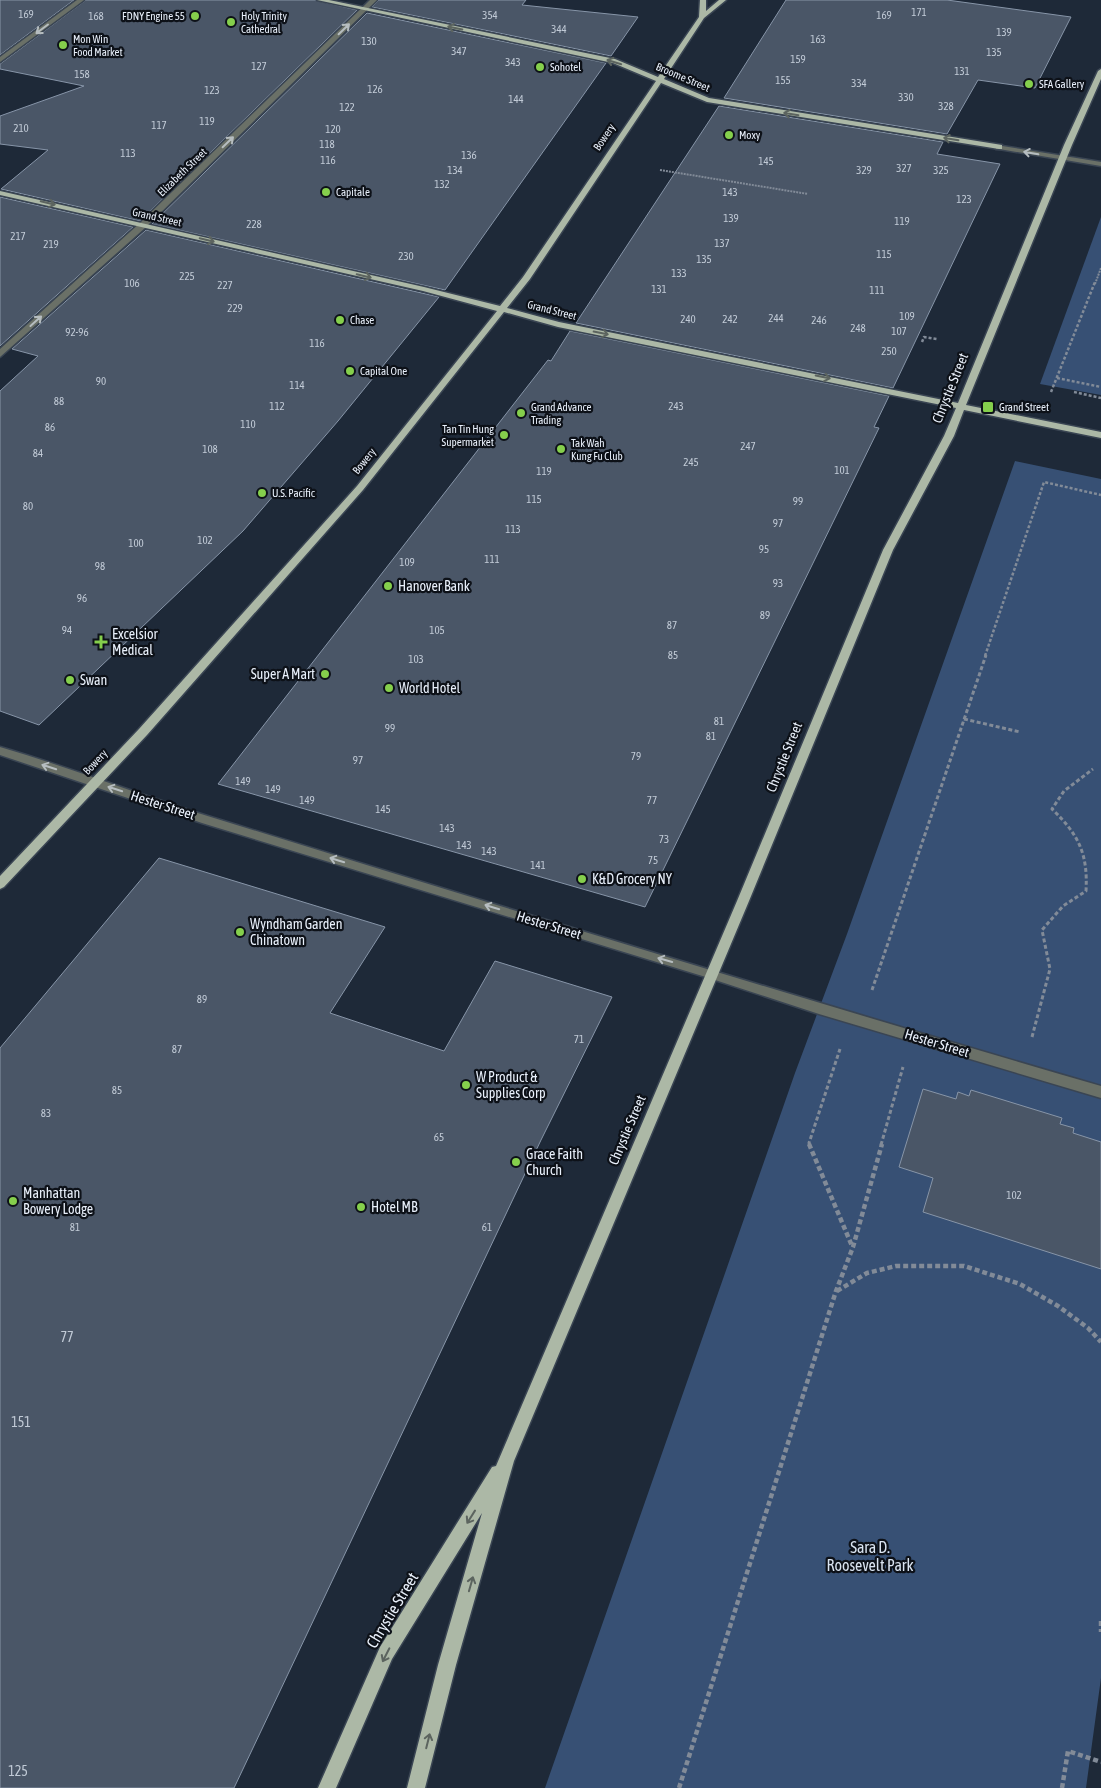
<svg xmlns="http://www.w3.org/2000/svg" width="1101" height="1788" font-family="'Asap Condensed',sans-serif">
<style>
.green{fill:#375074}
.building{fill:#4a5667;stroke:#8795a8}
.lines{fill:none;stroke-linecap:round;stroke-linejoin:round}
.minor-casing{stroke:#3a4553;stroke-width:3}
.major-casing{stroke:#3a4553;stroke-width:3}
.path-far3{stroke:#828b98;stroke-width:2;stroke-dasharray:2 1;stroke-linecap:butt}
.path-far2{stroke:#828b98;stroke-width:2.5;stroke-dasharray:3 2;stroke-linecap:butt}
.path-far1{stroke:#828b98;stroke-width:3;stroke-dasharray:4 2.5;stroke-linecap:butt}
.path{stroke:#828b98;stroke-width:4.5;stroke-dasharray:5 3;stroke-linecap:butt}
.minor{fill:#6a7067;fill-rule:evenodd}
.major{fill:#acb8a6;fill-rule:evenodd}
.oneway{stroke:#5c645f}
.oneway2{stroke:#b6bdc0}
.poi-dot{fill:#85cf4c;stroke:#0d1118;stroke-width:2}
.labels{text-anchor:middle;stroke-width:4.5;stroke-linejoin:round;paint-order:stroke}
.number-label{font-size:11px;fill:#c1cad6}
.far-poi-label{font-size:11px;fill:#e9f0fb;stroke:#0d1118;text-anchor:start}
.far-street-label{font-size:11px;fill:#e9f0fb;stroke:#0d1118}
.street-label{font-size:14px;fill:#e9f0fb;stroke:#0d1118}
.poi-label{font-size:14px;fill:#e9f0fb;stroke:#0d1118;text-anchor:start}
.near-number-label{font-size:14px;fill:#c1cad6}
.near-park-label{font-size:16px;fill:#dae4f1;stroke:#0d1118}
.near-street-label{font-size:16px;fill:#e9f0fb;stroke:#0d1118}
</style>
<rect width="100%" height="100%" fill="#1e2938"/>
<g class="green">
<polygon points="1101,217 1101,395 1040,384"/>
<polygon points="1015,461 1101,479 1101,1678 1086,1788 545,1788 795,1073 847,934"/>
</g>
<g class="building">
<polygon points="0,0 74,0 0,55"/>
<polygon points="86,0 315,0 357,10 140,221 1,189 48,150 0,144 0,116 84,86 0,69 0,64"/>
<polygon points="379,0 526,0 522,5 638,17 611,56 372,7"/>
<polygon points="786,0 947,0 1071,17 1035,88 978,80 947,134 724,98"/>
<polygon points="367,13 606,63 445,290 152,224"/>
<polygon points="719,106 943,142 937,154 1000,164 893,388 576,323"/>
<polygon points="0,197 133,227 0,346"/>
<polygon points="146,230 439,297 338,421 243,531 39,725 0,711 0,391 38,356 12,349"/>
<polygon points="570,331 889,396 874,427 879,428 645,907 218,784 548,360 551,361"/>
<polygon points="159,858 385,927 330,1013 444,1051 495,961 612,997 541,1140 234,1788 0,1788 0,1048"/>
<polygon points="923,1089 956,1099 958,1092 969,1096 971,1090 1062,1118 1060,1124 1074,1128 1073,1133 1101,1142 1101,1269 923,1212 933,1178 899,1167"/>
</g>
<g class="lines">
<defs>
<g id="minor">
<polygon points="77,0 84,0 0,62 0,57"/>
<polygon points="370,0 377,0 146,227 0,357 0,349 140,223"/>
<polygon points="996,145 1101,162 1101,166 999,149 996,149"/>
<path d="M0,747c72,21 142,49 214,71 295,91 591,182 887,268v12l-282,-84 -110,-36 -507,-155 -202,-68z"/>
</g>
<polygon id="major" points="317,0 329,0 615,59 658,77 699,17 700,0 706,0 706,11 719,0 726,0 704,18 664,79 709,98 1002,145 1002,149 999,149 707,102 661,83 530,279 507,308 559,322 958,403 1064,145 1098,71 1101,69 1101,79 1072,145 966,405 1101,432 1101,438 964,410 954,436 893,550 749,901 514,1461 456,1665 425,1788 407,1788 438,1665 482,1513 392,1659 336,1788 318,1788 380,1647 492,1467 496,1466 737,901 883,550 944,436 956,408 558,327 504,312 363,490 147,735 4,887 0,889 0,876 139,729 357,486 497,311 423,291 0,195 0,191 424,287 500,306 523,277 656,81 613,63"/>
</defs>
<use href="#minor" class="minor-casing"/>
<use href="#major" class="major-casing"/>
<g class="path-far3">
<polyline points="660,170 808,194"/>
<polyline points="1095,284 1101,268"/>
</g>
<g class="path-far2">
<polyline points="922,342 924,337 937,339"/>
<polyline points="1057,378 1101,387"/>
<polyline points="1051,392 1095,282"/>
<polyline points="1074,392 1101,398"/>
<polyline points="985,656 1044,482 1101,495"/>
</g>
<g class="path-far1">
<polyline points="964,719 1020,732"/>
<polyline points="872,990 986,655"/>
<path d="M1032,1037l18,-68 -8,-39 21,-24 23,-15c2,-37 -7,-56 -34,-82l12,-18 29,-22"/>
<polyline points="810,1145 809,1143 840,1049"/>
<polyline points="881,1145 903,1067"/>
</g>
<g class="path">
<polyline points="809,1144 852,1246"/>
<polyline points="837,1291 867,1273 896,1266 964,1266 1020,1284 1058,1306 1088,1328 1101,1342"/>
<polyline points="1101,1621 1101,1632"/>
<polyline points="679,1788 836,1291 853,1247 882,1144"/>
<polyline points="1062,1788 1068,1751 1101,1762"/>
</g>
<use href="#minor" class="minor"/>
<use href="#major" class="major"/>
</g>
<defs><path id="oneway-shaft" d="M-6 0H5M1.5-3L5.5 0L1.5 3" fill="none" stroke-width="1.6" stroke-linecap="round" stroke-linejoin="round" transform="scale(1.25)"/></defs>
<g class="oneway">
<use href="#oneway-shaft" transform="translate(455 28) rotate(-168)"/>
<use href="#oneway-shaft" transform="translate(614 62) rotate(-163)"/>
<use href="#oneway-shaft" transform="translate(791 114) rotate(-171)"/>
<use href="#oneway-shaft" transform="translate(951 139) rotate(-171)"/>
<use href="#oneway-shaft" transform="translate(48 203) rotate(13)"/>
<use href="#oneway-shaft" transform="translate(207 240) rotate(13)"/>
<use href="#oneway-shaft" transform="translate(364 276) rotate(13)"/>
<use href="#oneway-shaft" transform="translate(601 333) rotate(11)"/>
<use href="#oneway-shaft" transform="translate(823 377) rotate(12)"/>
<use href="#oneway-shaft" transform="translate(471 1517) rotate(122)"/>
<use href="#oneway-shaft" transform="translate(471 1584) rotate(-74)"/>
<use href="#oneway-shaft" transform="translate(386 1655) rotate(117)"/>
<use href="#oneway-shaft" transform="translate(428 1741) rotate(-76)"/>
</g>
<g class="oneway2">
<use href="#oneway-shaft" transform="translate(42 29) rotate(143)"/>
<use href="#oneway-shaft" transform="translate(344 29) rotate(-44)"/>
<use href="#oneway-shaft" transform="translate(228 142) rotate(-44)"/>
<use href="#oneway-shaft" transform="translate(1031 153) rotate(-170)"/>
<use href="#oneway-shaft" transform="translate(36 321) rotate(-42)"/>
<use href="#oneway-shaft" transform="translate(49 767) rotate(-162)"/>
<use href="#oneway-shaft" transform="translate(115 789) rotate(-162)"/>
<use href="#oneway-shaft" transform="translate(337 860) rotate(-163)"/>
<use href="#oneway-shaft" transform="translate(492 907) rotate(-163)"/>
<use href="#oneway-shaft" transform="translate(665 960) rotate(-164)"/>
</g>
<g class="poi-dot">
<circle cx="195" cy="16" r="5"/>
<circle cx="231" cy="22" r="5"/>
<circle cx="63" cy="45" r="5"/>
<circle cx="540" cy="67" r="5"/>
<circle cx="1029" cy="84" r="5"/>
<circle cx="729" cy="135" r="5"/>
<circle cx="326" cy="192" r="5"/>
<circle cx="340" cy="320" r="5"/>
<circle cx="350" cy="371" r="5"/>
<rect x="982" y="401" width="12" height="12" rx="2.5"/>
<circle cx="521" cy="413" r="5"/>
<circle cx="504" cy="435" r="5"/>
<circle cx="561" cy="449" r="5"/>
<circle cx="262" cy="493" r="5"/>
<circle cx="388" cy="586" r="5"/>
<path d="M98.5 634.5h5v5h5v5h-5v5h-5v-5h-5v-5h5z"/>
<circle cx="325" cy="674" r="5"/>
<circle cx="70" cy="680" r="5"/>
<circle cx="389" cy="688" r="5"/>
<circle cx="582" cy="879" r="5"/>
<circle cx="240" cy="932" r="5"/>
<circle cx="466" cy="1085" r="5"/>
<circle cx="516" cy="1162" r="5"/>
<circle cx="13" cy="1201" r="5"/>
<circle cx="361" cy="1207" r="5"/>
</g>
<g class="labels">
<g class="number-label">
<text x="919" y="16">171</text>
<text x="26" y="18">169</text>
<text x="490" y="19">354</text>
<text x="884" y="19">169</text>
<text x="96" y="20">168</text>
<text x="559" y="33">344</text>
<text x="1004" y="36">139</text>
<text x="818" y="43">163</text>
<text x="369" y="45">130</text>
<text x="459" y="55">347</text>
<text x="994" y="56">135</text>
<text x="798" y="63">159</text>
<text x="513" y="66">343</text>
<text x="259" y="70">127</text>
<text x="962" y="75">131</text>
<text x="82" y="78">158</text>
<text x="783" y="84">155</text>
<text x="859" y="87">334</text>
<text x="375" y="93">126</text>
<text x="212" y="94">123</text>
<text x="906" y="101">330</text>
<text x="516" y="103">144</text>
<text x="946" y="110">328</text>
<text x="347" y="111">122</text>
<text x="207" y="125">119</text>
<text x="159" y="129">117</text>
<text x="21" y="132">210</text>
<text x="333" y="133">120</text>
<text x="327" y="148">118</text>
<text x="128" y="157">113</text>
<text x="469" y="159">136</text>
<text x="328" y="164">116</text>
<text x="766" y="165">145</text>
<text x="904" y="172">327</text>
<text x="455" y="174">134</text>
<text x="864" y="174">329</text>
<text x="941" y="174">325</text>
<text x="442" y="188">132</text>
<text x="730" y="196">143</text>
<text x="964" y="203">123</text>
<text x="731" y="222">139</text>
<text x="902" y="225">119</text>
<text x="254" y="228">228</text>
<text x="18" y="240">217</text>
<text x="722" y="247">137</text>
<text x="51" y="248">219</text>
<text x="884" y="258">115</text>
<text x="406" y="260">230</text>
<text x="704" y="263">135</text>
<text x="679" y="277">133</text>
<text x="187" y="280">225</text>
<text x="132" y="287">106</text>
<text x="225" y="289">227</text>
<text x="659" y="293">131</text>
<text x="877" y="294">111</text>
<text x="235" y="312">229</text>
<text x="907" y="320">109</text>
<text x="776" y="322">244</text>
<text x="688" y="323">240</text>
<text x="730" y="323">242</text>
<text x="819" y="324">246</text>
<text x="858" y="332">248</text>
<text x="899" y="335">107</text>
<text x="77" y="336">92-96</text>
<text x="317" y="347">116</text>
<text x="889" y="355">250</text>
<text x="101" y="385">90</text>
<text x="297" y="389">114</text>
<text x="59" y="405">88</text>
<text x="277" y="410">112</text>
<text x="676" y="410">243</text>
<text x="248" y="428">110</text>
<text x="50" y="431">86</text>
<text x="748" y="450">247</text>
<text x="210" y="453">108</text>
<text x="38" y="457">84</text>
<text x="691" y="466">245</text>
<text x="842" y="474">101</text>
<text x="544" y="475">119</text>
<text x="534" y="503">115</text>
<text x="798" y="505">99</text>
<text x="28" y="510">80</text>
<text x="778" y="527">97</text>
<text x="513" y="533">113</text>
<text x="205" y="544">102</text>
<text x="136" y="547">100</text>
<text x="764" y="553">95</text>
<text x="492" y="563">111</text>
<text x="407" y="566">109</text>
<text x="100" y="570">98</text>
<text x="778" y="587">93</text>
<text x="82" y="602">96</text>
<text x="765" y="619">89</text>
<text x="672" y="629">87</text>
<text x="67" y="634">94</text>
<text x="437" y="634">105</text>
<text x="673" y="659">85</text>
<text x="416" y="663">103</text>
<text x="719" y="725">81</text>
<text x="390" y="732">99</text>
<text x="711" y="740">81</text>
<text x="636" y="760">79</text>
<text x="358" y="764">97</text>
<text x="243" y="785">149</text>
<text x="273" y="793">149</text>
<text x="307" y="804">149</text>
<text x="652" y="804">77</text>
<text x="383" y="813">145</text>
<text x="447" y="832">143</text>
<text x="664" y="843">73</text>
<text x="464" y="849">143</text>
<text x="489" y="855">143</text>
<text x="653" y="864">75</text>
<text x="538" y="869">141</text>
<text x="202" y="1003">89</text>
<text x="579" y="1043">71</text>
<text x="177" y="1053">87</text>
<text x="117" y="1094">85</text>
<text x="46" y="1117">83</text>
<text x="439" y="1141">65</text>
<text x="1014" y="1199">102</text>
<text x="75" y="1231">81</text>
<text x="487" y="1231">61</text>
</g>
<g class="far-poi-label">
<text x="185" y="20" text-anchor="end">FDNY Engine 55</text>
<text x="241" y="20">Holy Trinity<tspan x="241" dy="13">Cathedral</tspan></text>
<text x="73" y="43">Mon Win<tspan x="73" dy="13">Food Market</tspan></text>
<text x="550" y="71">Sohotel</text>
<text x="1039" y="88">SFA Gallery</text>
<text x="739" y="139">Moxy</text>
<text x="336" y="196">Capitale</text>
<text x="350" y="324">Chase</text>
<text x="360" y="375">Capital One</text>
<text x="531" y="411">Grand Advance<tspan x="531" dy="13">Trading</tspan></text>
<text x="999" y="411">Grand Street</text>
<text x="494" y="433" text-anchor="end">Tan Tin Hung<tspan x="494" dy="13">Supermarket</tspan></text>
<text x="571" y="447">Tak Wah<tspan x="571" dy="13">Kung Fu Club</tspan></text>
<text x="272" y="497">U.S. Pacific</text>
</g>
<g class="far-street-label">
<text transform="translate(683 77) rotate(23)" y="4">Broome Street</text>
<text transform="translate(604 137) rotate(-56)" y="4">Bowery</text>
<text transform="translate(182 172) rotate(-44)" y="4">Elizabeth Street</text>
<text transform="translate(157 217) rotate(13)" y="4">Grand Street</text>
<text transform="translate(552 310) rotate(14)" y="4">Grand Street</text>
<text transform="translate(364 461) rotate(-51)" y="4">Bowery</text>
<text transform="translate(95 762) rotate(-47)" y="4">Bowery</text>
</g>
<g class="street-label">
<text transform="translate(950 388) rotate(-68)" y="5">Chrystie Street</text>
<text transform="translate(784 757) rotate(-68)" y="5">Chrystie Street</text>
<text transform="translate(163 805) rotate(18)" y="5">Hester Street</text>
<text transform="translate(549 925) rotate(17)" y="5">Hester Street</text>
<text transform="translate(937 1043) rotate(17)" y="5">Hester Street</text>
<text transform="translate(627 1130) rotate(-67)" y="5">Chrystie Street</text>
</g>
<g class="poi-label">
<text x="398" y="591">Hanover Bank</text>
<text x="112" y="639">Excelsior<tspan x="112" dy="16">Medical</tspan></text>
<text x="315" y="679" text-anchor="end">Super A Mart</text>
<text x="80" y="685">Swan</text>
<text x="399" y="693">World Hotel</text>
<text x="592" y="884">K&amp;D Grocery NY</text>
<text x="250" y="929">Wyndham Garden<tspan x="250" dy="16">Chinatown</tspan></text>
<text x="476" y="1082">W Product &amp;<tspan x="476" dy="16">Supplies Corp</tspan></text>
<text x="526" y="1159">Grace Faith<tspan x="526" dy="16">Church</tspan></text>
<text x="23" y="1198">Manhattan<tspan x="23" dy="16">Bowery Lodge</tspan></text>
<text x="371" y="1212">Hotel MB</text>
</g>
<g class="near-number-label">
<text x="67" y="1342">77</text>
<text x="21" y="1427">151</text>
<text x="18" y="1776">125</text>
</g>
<g class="near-park-label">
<text x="870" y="1553">Sara D.<tspan x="870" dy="18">Roosevelt Park</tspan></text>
</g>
<g class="near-street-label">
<text transform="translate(392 1610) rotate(-59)" y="6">Chrystie Street</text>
</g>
</g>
</svg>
